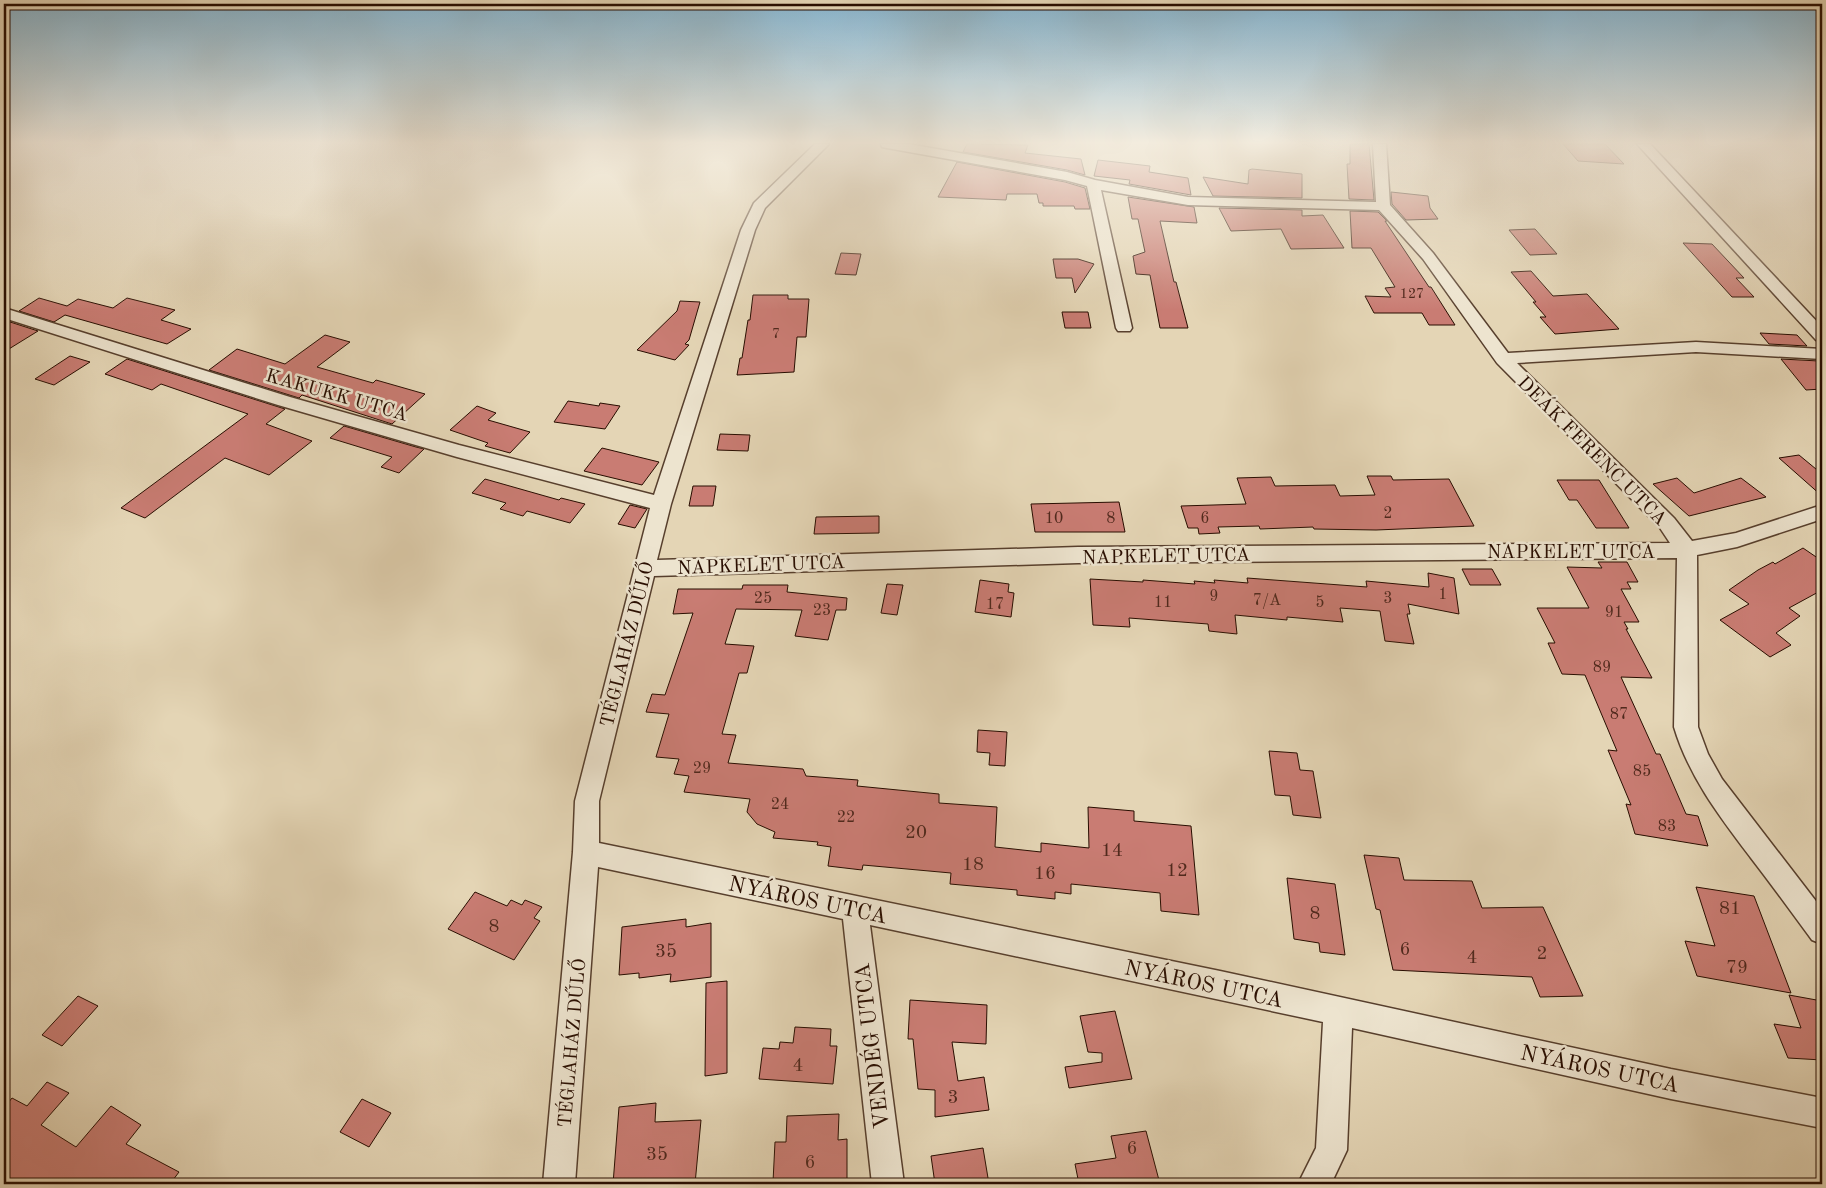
<svg xmlns="http://www.w3.org/2000/svg" width="1826" height="1188" font-family="'Old Standard TT',serif">
<style>
.building{fill:#c97c73;stroke:#280d00}
.lines{fill:none;stroke-linecap:round;stroke-linejoin:round}
.lane-casing{stroke:#573f2d;stroke-width:3}
.street-casing{stroke:#573f2d;stroke-width:3}
.lane{fill:#ede4cf;fill-rule:evenodd}
.street{fill:#ede4cf;fill-rule:evenodd}
.labels{text-anchor:middle;stroke-width:5;stroke-linejoin:round;paint-order:stroke}
.far-number-label{font-size:14px;fill:#50291d}
.number-label{font-size:16px;fill:#50291d}
.street-label{font-size:19px;fill:#280d00;stroke:#ede4cf}
.near-number-label{font-size:19px;fill:#50291d}
.near-street-label{font-size:22px;fill:#280d00;stroke:#ede4cf}
</style>
<rect width="100%" height="100%" fill="#e4d5b5"/>
<filter id="stains"><feTurbulence type="fractalNoise" baseFrequency=".004" numOctaves="4"/><feColorMatrix values="0 0 0 0 .2 0 0 0 0 .09 0 0 0 0 .02 0 0 0 .5 -.17"/></filter>
<radialGradient id="worn" r=".72"><stop offset=".6" stop-color="#630" stop-opacity="0"/><stop offset="1" stop-color="#630" stop-opacity=".3"/></radialGradient>
<g class="building">
<polygon points="967,144 1028,145 1025,153 1081,159 1085,175 1067,170 963,152"/>
<polygon points="1350,144 1369,144 1374,200 1349,199 1347,164 1350,164"/>
<polygon points="1563,144 1605,144 1624,164 1578,161"/>
<polygon points="1098,160 1150,166 1149,172 1188,178 1191,195 1129,184 1130,180 1094,176"/>
<polygon points="957,162 1065,182 1085,188 1090,209 1075,209 1074,206 1043,206 1043,203 1039,203 1037,194 1007,194 1006,200 938,197"/>
<polygon points="1252,169 1302,174 1302,198 1213,196 1203,177 1248,184 1249,170"/>
<polygon points="1391,192 1428,196 1430,208 1438,219 1406,220 1392,204"/>
<polygon points="1128,197 1194,207 1197,223 1160,221 1174,282 1176,282 1188,328 1160,328 1150,275 1136,274 1133,256 1145,252 1138,219 1132,219"/>
<polygon points="1219,208 1302,210 1302,216 1323,215 1344,248 1291,249 1281,229 1231,231"/>
<polygon points="1350,211 1378,212 1387,221 1385,221 1429,287 1431,287 1455,325 1429,325 1422,313 1374,313 1365,296 1391,297 1385,288 1395,287 1371,248 1352,248"/>
<polygon points="1535,229 1557,254 1530,255 1509,230"/>
<polygon points="1683,243 1712,244 1744,278 1736,278 1754,297 1732,297"/>
<polygon points="841,253 861,254 856,275 835,274"/>
<polygon points="1053,259 1078,259 1094,264 1075,293 1072,278 1056,278"/>
<polygon points="1531,271 1553,296 1587,294 1619,329 1555,334 1540,317 1546,317 1533,302 1536,302 1511,272"/>
<polygon points="753,295 788,295 788,299 809,299 806,337 797,337 794,372 737,375 740,358 742,358 748,320 750,320"/>
<polygon points="39,298 67,306 78,299 113,308 127,298 175,310 161,320 191,329 167,344 65,315 54,322 19,311"/>
<polygon points="680,301 700,302 689,340 685,344 689,345 675,360 637,350 677,311"/>
<polygon points="1062,312 1088,312 1091,328 1065,328"/>
<polygon points="4,320 38,331 4,352"/>
<polygon points="1760,333 1797,335 1807,346 1769,344"/>
<polygon points="325,335 350,342 317,367 373,383 376,380 425,394 392,424 302,395 299,398 209,370 237,349 285,364"/>
<polygon points="70,356 90,362 54,385 35,379"/>
<polygon points="127,359 285,409 266,424 312,441 269,475 225,458 145,518 121,508 248,414 161,384 152,390 105,374"/>
<polygon points="1781,359 1819,361 1822,365 1822,389 1806,390"/>
<polygon points="568,401 599,406 600,403 620,406 605,429 554,422"/>
<polygon points="477,406 496,413 488,420 530,432 510,453 485,446 488,443 450,430"/>
<polygon points="344,426 416,447 424,449 399,473 381,467 392,457 330,438"/>
<polygon points="720,434 750,435 748,451 717,450"/>
<polygon points="602,448 659,462 642,485 584,471"/>
<polygon points="1799,455 1822,474 1822,496 1779,458"/>
<polygon points="1367,476 1391,476 1393,480 1449,479 1474,526 1376,530 1314,529 1313,527 1260,529 1259,526 1218,527 1220,533 1199,534 1198,528 1188,528 1181,506 1246,504 1237,478 1271,477 1275,486 1335,485 1340,496 1375,495"/>
<polygon points="1677,478 1694,493 1741,478 1766,497 1689,516 1653,484"/>
<polygon points="485,479 559,500 561,498 585,504 570,523 527,511 523,516 500,509 506,503 472,493"/>
<polygon points="1557,480 1599,480 1629,528 1596,528 1577,500 1569,500"/>
<polygon points="693,486 716,486 713,506 689,506"/>
<polygon points="1119,502 1125,532 1035,532 1031,504"/>
<polygon points="630,505 647,509 635,528 618,524"/>
<polygon points="879,516 879,533 814,534 816,517"/>
<polygon points="1803,548 1822,561 1822,590 1789,608 1800,616 1776,633 1791,645 1770,657 1720,620 1749,604 1729,590 1758,570 1773,562 1775,564"/>
<polygon points="1598,562 1627,562 1638,582 1627,582 1631,589 1621,589 1639,622 1624,622 1628,629 1626,629 1652,678 1621,677 1656,754 1660,754 1686,814 1698,816 1708,846 1635,834 1626,804 1631,805 1608,750 1617,751 1585,675 1562,674 1548,643 1555,643 1537,608 1589,608 1567,567 1602,568"/>
<polygon points="1462,569 1492,569 1501,585 1470,585"/>
<polygon points="1428,573 1454,578 1459,614 1408,604 1410,614 1407,614 1414,644 1385,641 1380,611 1340,608 1343,622 1287,617 1287,620 1235,615 1237,634 1209,631 1208,624 1129,618 1130,627 1093,625 1090,579 1143,582 1143,580 1195,584 1194,581 1215,583 1214,580 1248,583 1247,578 1367,587 1366,581 1429,587"/>
<polygon points="980,580 1009,584 1008,592 1014,593 1011,617 975,612"/>
<polygon points="887,584 903,585 897,615 881,613"/>
<polygon points="743,585 788,585 787,592 847,598 846,610 836,610 828,640 795,636 802,610 736,609 725,644 754,646 747,673 739,673 722,734 736,735 728,763 803,769 806,776 858,780 857,786 939,794 939,803 997,807 995,847 1041,852 1041,843 1089,848 1088,807 1134,811 1134,821 1191,826 1199,915 1161,911 1160,893 1071,884 1071,894 1055,892 1055,899 1017,895 1017,890 950,884 951,873 863,865 862,870 828,866 831,847 817,845 818,842 773,838 775,832 757,824 747,812 750,799 684,792 689,776 674,774 679,759 656,757 669,714 646,712 652,694 665,695 693,613 673,614 678,589 742,589"/>
<polygon points="978,730 1007,732 1005,766 989,765 990,753 977,752"/>
<polygon points="1269,751 1297,753 1300,770 1313,771 1321,818 1293,815 1290,796 1275,795"/>
<polygon points="1364,855 1399,858 1404,880 1472,881 1482,908 1543,907 1583,996 1540,997 1532,977 1393,970 1380,910 1376,909"/>
<polygon points="1287,878 1335,884 1345,955 1320,952 1319,943 1294,939"/>
<polygon points="1696,887 1754,896 1791,993 1697,976 1685,941 1715,946"/>
<polygon points="475,892 507,906 511,900 522,905 525,900 542,907 534,918 540,921 514,960 448,929"/>
<polygon points="686,919 686,927 711,923 711,977 670,982 671,974 639,978 639,973 619,975 622,927"/>
<polygon points="727,981 727,1073 705,1076 706,983"/>
<polygon points="1789,995 1822,1001 1822,1060 1788,1058 1774,1024 1801,1028"/>
<polygon points="78,996 98,1006 62,1046 42,1035"/>
<polygon points="910,1000 987,1005 986,1044 952,1042 958,1081 984,1077 989,1110 935,1117 935,1090 918,1089 913,1039 908,1039"/>
<polygon points="1115,1011 1132,1079 1069,1088 1065,1067 1102,1062 1102,1053 1088,1052 1080,1016"/>
<polygon points="795,1027 831,1029 830,1046 837,1046 833,1084 759,1079 763,1048 779,1049 780,1042 793,1043"/>
<polygon points="47,1082 69,1093 41,1125 76,1147 111,1106 141,1125 126,1144 179,1172 170,1184 4,1184 4,1108 12,1098 27,1106"/>
<polygon points="362,1099 391,1113 369,1147 340,1132"/>
<polygon points="656,1103 655,1122 701,1120 695,1184 613,1184 619,1107"/>
<polygon points="839,1114 838,1140 847,1139 847,1179 773,1182 775,1142 786,1142 787,1116"/>
<polygon points="1146,1131 1160,1184 1079,1184 1075,1164 1116,1158 1111,1136"/>
<polygon points="983,1148 989,1184 935,1184 931,1156"/>
</g>
<g class="lines">
<defs>
<polygon id="lane" points="1816,144 1822,144 1822,148"/>
<g id="street">
<path d="M815,144h14l-64,64 -10,22 -84,274 -14,56 421,-13 592,-4 -10,-15 -163,-165 -74,-104 -44,-49 -191,-5 -87,-15 31,138 -2,3h-12l-2,-3 -29,-142 -22,-6 -178,-32 -5,-1 -1,-3h27l159,28 28,8 93,17 188,5 -3,-58h13l4,61 43,48 75,100 188,-11 126,7v10l-126,-7 -179,11 157,155 18,23 44,-8 86,-28v14l-85,28 -40,8 1,172 10,27 14,25 100,130v35l-10,-4c-20,-27 -40,-55 -61,-82 -31,-41 -62,-81 -77,-131l3,-169 -599,5 -424,13 -55,225v42l621,128 451,98 151,29v30l-151,-29 -319,-71 -5,122 -16,34h-33l18,-36 7,-126 -453,-97 34,259h-32l-29,-265 -245,-52 -23,317h-32l30,-332 2,-51 75,-293 -193,-51 -179,-52 -274,-87v-10l286,89 169,48 195,50 87,-265 13,-27z"/>
<polygon points="1637,144 1650,144 1822,327 1822,341 1816,340"/>
</g>
</defs>
<use href="#lane" class="lane-casing"/>
<use href="#street" class="street-casing"/>
<use href="#lane" class="lane"/>
<use href="#street" class="street"/>
</g>
<linearGradient id="sky" x2="0" y2="1"><stop stop-color="#87b6d1"/><stop offset="0.46" stop-color="#f3ecde"/><stop offset="1" stop-color="#f3ecde" stop-opacity="0"/></linearGradient>
<rect width="1826" height="310" fill="url(#sky)"/>
<g class="labels">
<g class="far-number-label">
<text x="1412" y="298">127</text>
<text x="776" y="338">7</text>
</g>
<g class="number-label">
<text x="1388" y="518">2</text>
<text x="1054" y="523">10</text>
<text x="1111" y="523">8</text>
<text x="1205" y="523">6</text>
<text x="1443" y="599">1</text>
<text x="1214" y="601">9</text>
<text x="763" y="603">25</text>
<text x="1388" y="603">3</text>
<text x="1267" y="605">7/A</text>
<text x="1163" y="607">11</text>
<text x="1320" y="607">5</text>
<text x="995" y="609">17</text>
<text x="822" y="615">23</text>
<text x="1614" y="617">91</text>
<text x="1602" y="672">89</text>
<text x="1619" y="719">87</text>
<text x="702" y="773">29</text>
<text x="1642" y="776">85</text>
<text x="780" y="809">24</text>
<text x="846" y="822">22</text>
<text x="1667" y="831">83</text>
</g>
<g class="street-label">
<text transform="translate(337 394) rotate(16)" y="7">KAKUKK UTCA</text>
<text transform="translate(1593 450) rotate(45)" y="7">DEÁK FERENC UTCA</text>
<text x="1571" y="558">NAPKELET UTCA</text>
<text transform="translate(1166 555) rotate(-1)" y="7">NAPKELET UTCA</text>
<text transform="translate(761 564) rotate(-2)" y="7">NAPKELET UTCA</text>
<text transform="translate(626 644) rotate(-76)" y="7">TÉGLAHÁZ DŰLŐ</text>
<text transform="translate(571 1043) rotate(-85)" y="7">TÉGLAHÁZ DŰLŐ</text>
</g>
<g class="near-number-label">
<text x="916" y="838">20</text>
<text x="1112" y="856">14</text>
<text x="973" y="870">18</text>
<text x="1177" y="876">12</text>
<text x="1045" y="879">16</text>
<text x="1730" y="914">81</text>
<text x="1315" y="919">8</text>
<text x="494" y="932">8</text>
<text x="1405" y="955">6</text>
<text x="666" y="957">35</text>
<text x="1542" y="959">2</text>
<text x="1472" y="963">4</text>
<text x="1737" y="973">79</text>
<text x="798" y="1071">4</text>
<text x="953" y="1103">3</text>
<text x="1132" y="1154">6</text>
<text x="657" y="1160">35</text>
<text x="810" y="1168">6</text>
</g>
<g class="near-street-label">
<text transform="translate(808 899) rotate(12)" y="8">NYÁROS UTCA</text>
<text transform="translate(1204 983) rotate(12)" y="8">NYÁROS UTCA</text>
<text transform="translate(871 1046) rotate(-97)" y="8">VENDÉG UTCA</text>
<text transform="translate(1600 1068) rotate(12)" y="8">NYÁROS UTCA</text>
</g>
</g>
<rect width="1826" height="1188" fill="none" stroke="#e4d5b5" stroke-width="20"/>
<rect x="5" y="5" width="1816" height="1178" fill="none" stroke="#280d00" stroke-width="2.5"/>
<rect x="10" y="10" width="1806" height="1168" fill="none" stroke="#280d00"/>
<rect width="100%" height="100%" filter="url(#stains)"/>
<rect width="100%" height="100%" fill="url(#worn)"/>
</svg>
